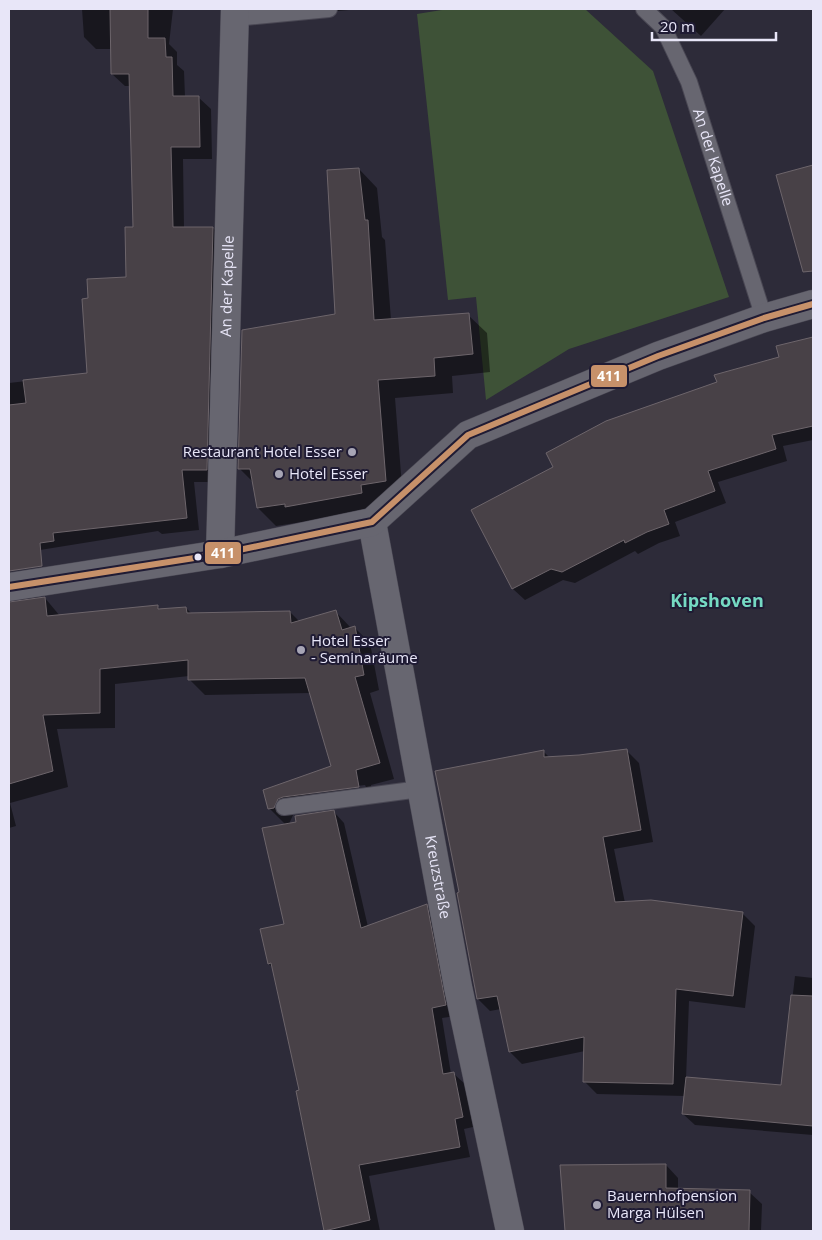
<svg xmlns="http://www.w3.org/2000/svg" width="822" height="1240" font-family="'Open Sans',sans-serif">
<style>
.park{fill:#3e5237}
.shadow{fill:#0007;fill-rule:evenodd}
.building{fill:#484147;stroke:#6d656b}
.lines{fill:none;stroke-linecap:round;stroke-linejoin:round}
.lane-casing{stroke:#494753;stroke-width:18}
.street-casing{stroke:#494753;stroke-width:29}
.lane{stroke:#676670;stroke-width:16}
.street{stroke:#676670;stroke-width:28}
.bus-1-casing{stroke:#1f1b34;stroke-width:10}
.bus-1{stroke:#c7916a;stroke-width:6}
.poi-dot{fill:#a7a5b5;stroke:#1f1b34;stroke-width:2}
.bus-dot{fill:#e8e6f8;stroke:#1f1b34;stroke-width:2}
.labels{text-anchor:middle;stroke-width:4;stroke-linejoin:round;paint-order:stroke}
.street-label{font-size:15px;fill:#e8e6f8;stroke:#1f1b34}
.poi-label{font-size:15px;fill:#e8e6f8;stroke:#1f1b34;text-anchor:start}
.quarter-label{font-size:18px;font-weight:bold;fill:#75d9c3;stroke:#1f1b34}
.line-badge{stroke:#1f1b34;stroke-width:2}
.badge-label{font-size:14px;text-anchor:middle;font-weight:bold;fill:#fff}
</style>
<rect width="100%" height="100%" fill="#2d2b39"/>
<polygon class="park" points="448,9 585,9 653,71 729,297 569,349 486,400 476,297 448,300 417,14"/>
<g class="shadow">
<polygon points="82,9 173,9 169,44 177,52 177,65 184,71 185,97 198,97 211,109 212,159 183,159 184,228 213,228 225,240 219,482 194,482 199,530 162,534 158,531 9,555 9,383 88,374 90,299 128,279 134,228 131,86 125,86 112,74 112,49 96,49 84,37"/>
<polygon points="264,9 360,9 272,17"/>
<polygon points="671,9 725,9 701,36"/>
<polygon points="813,166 813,233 801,237 801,239 813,236 813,249 807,251 795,239 778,176"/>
<polygon points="359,169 377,188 382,237 385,240 391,320 468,315 487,333 490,372 452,376 453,393 395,398 403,499 380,511 304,524 302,522 276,526 258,508 253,482 239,468 337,315"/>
<polygon points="813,339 813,440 783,446 787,461 718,482 726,503 675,522 680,536 659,543 638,554 635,551 575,583 563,580 525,600 513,589 473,511 718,383 780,358 778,347"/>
<path d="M45,598l15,18 97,-10 5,4 24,-2 6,6 98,-2 10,10 35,-11 16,17h4l15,15 9,47 -9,3 24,86 -23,6 3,17 -76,10 -5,3 -4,9 45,-12 10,11 24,104 58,-21 11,10 19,100 -14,2 9,56h3l11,10 8,43 -9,2 6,28 -101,19 11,55 -55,-1 -25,-139 -27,-123 -4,-4 -8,-34 25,-5v-100l-17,-17 -5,-17 68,-25 -21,-73 -106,2 -15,-15 -1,-4 -74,8v44l-58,1 11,58 -58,16 6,23 -7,2v-225zM365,785l1,2 -54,7 5,-3z"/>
<polygon points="626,750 639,763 653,842 614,849 625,903 742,913 755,926 745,1008 689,1001 686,1079 782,1087 795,976 813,978 813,1135 695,1125 683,1114 685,1096 597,1094 584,1081 585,1051 522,1064 510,1052 501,1009 490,1011 478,999 543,751 550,758"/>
<polygon points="666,1165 678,1178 678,1190 749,1192 762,1204 761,1231 566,1231 562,1167"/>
</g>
<g class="building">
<polygon points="110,9 148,9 148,38 165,38 166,57 172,57 173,96 199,96 200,147 171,147 173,227 213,227 207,470 182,470 187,518 53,533 54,541 40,543 42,566 9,571 9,405 26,403 23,380 87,373 82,299 88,298 87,279 126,277 125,227 133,227 129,74 111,74"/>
<polygon points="813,165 813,271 803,272 776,175"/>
<polygon points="359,168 365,220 368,220 374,320 469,313 473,354 434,358 435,376 378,380 386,481 361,485 362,493 285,507 285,504 257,508 250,469 238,469 242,330 335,314 327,170"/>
<polygon points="813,337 813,426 772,435 776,449 708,471 715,491 664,510 669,524 647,532 625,543 624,540 562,572 551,569 512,589 471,510 553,467 546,453 606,421 717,382 714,375 779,357 776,346"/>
<polygon points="45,597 47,616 158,605 158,609 186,607 187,613 290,611 291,623 336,610 342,630 355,626 364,675 355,677 380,763 356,770 359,787 283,797 278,799 274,808 268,809 263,790 331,766 305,678 188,680 188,660 100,669 100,713 43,715 53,771 9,784 9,602"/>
<polygon points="627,749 641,830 603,837 615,902 651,900 743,912 733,996 676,989 673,1084 583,1082 584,1037 509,1052 497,996 477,999 457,893 459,892 435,771 544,750 544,757 579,755"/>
<polygon points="334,810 361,928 427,904 446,1005 432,1008 443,1074 454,1072 463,1117 455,1119 460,1147 359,1165 370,1220 324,1231 296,1091 299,1090 271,963 268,964 260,929 284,924 262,828 296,822 295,816"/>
<polygon points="791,995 813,996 813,1126 682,1114 686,1077 781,1085"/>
<polygon points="666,1164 666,1188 750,1190 749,1231 565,1231 560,1165"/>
</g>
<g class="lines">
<defs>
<g id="lane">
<path id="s1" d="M644,9l19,18 26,55 75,236"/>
<polyline points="234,18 329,9"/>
<polyline points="284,807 420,789"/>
</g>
<g id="street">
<path id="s2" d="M372,522l86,465 52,244"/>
<path id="s3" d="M220,554l15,-545"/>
<polyline points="9,587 220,554 372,522 468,435 658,356 764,318 813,304"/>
</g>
</defs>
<use href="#lane" class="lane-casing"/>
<use href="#street" class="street-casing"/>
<use href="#lane" class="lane"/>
<use href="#street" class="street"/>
<defs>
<polyline id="bus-1" points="9,587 220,554 372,522 468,435 658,356 764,318 813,304"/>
</defs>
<use href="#bus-1" class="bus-1-casing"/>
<use href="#bus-1" class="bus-1"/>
</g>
<g class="poi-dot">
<circle cx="352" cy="452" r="5"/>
<circle cx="279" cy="474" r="5"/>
<circle cx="301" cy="650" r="5"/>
<circle cx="597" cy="1205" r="5"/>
</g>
<circle class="bus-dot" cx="198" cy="557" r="4.5"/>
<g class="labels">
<g class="street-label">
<text dy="5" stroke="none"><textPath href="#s1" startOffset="166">An der Kapelle</textPath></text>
<text dy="5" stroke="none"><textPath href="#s3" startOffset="268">An der Kapelle</textPath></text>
<text dy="5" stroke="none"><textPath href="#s2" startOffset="361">Kreuzstraße</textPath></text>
</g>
<g class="poi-label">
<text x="342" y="457" text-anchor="end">Restaurant Hotel Esser</text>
<text x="289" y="479">Hotel Esser</text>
<text x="311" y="646">Hotel Esser<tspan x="311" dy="17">- Seminaräume</tspan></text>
<text x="607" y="1201">Bauernhofpension<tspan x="607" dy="17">Marga Hülsen</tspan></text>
</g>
<g class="quarter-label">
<text x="717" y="607">Kipshoven</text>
</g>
</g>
<g class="line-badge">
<rect x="590" y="364" width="38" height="24" rx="5" fill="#c7916a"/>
<rect x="204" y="541" width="38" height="24" rx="5" fill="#c7916a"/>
</g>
<g class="badge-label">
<text x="609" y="381">411</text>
<text x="223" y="558">411</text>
</g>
<rect width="822" height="1240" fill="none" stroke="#e8e6f8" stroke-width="20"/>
<path d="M652 32v8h124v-8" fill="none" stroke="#e8e6f8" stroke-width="2.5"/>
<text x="660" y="32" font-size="15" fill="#e8e6f8" stroke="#1f1b34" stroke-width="4" paint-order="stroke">20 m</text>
</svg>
